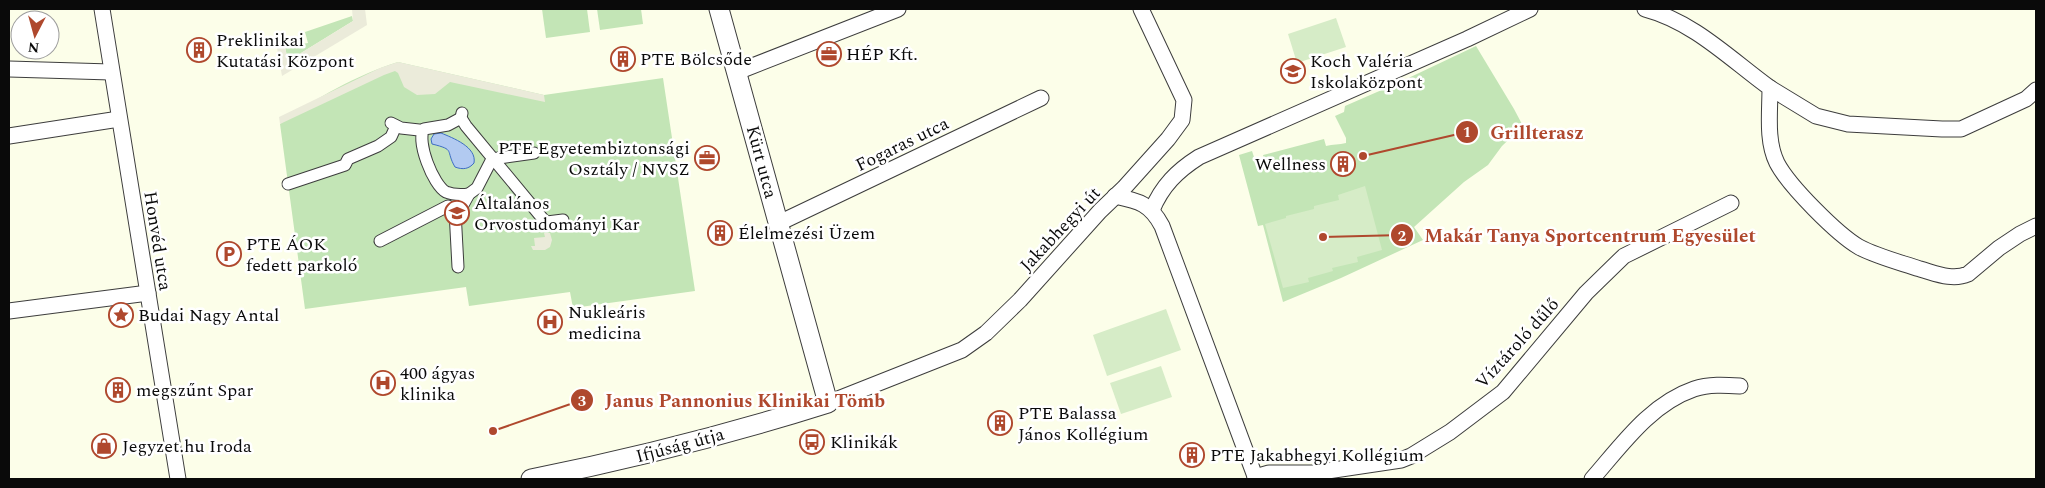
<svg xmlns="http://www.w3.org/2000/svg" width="2045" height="488" font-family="Spectral,serif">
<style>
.green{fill:#c3e5b6}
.pitch{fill:#d6ecc7}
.plaza{fill:#ebebda}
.water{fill:#b2caf1;stroke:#3e6dc3}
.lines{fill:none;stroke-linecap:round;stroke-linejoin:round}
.pedestrian-casing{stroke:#3d3d3d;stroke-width:13}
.minor-casing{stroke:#3d3d3d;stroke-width:17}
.tertiary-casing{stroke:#3d3d3d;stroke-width:21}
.pedestrian{stroke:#fff;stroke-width:11}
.minor{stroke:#fff;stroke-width:15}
.tertiary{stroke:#fff;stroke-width:19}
.labels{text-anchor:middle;stroke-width:5;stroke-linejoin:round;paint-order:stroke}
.poi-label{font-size:18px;fill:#0a0a0a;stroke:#fff;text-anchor:start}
.street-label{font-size:18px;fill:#0a0a0a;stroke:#fff}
.leader{fill:none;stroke:#af482d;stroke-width:2}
.callout-dot{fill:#af482d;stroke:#fff;stroke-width:2}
.mark-label{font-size:15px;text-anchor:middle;font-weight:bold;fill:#fff}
.callout-label{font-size:19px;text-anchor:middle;font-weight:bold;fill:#af482d;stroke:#fff;stroke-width:5;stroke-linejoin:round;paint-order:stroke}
</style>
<rect width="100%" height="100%" fill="#fcfee9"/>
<g class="green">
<polygon points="542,9 587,9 590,32 546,38"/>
<polygon points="597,9 641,9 643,24 600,30"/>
<polygon points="352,16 353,21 288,61 285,47 308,43 305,32"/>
<path d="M1476,46l38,63 9,17 -21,20 -14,19 -24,17 -50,45 9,13 -82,38 -58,24 -20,-77 -5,1 -19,-71 13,-4 5,15 8,-2 -2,-9 61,-16 2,7c7,-2 13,-1 20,-3v-5l-11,-22 9,-4 1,-6 55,-24z"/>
<path d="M398,62l146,33 119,-17 32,213 -122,17 -3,-16 -101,14 -3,-19 -161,22 -25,-185c35,-26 77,-49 118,-62z"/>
</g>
<g class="pitch">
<polygon points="1336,18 1346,47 1297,63 1288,34"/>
<polygon points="1365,186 1382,250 1357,257 1358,262 1332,268 1333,271 1308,278 1309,282 1283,288 1265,224 1286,218 1286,216 1314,209 1314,206 1339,200 1338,195"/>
<polygon points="1166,309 1181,350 1107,376 1093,335"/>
<polygon points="1161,366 1172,397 1121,414 1110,383"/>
</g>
<g class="plaza">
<polygon points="352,9 365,9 367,25 282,76 277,48 285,47 288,61 353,21"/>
<polygon points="398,62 544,95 545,102 450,82 435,94 417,95 404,87 398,73 395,71 384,75 280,124 279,117 380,68"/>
<polygon points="544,233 550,233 552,240 550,247 545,250 533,250 531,246 535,246 534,238 545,237"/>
</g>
<path class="water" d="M441,133c12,5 36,14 33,30 -5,6 -11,7 -19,4 -10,-17 1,-17 -23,-23l-1,-5 3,-5z"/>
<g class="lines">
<defs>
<g id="pedestrian">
<polyline points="462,113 461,118 466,126 543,219 547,222 563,220"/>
<path d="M461,118l-13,7 -24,4c-8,12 9,56 22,63 7,3 15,3 23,2"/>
<polyline points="391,123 401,128 419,130 422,132"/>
<polyline points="288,184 345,165 348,159 378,146 391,137 396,126"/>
<polyline points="380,241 448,206"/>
<polyline points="458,267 455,211 463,205 469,194 477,188 492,159 534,153"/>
</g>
<g id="minor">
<polyline points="102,9 178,479"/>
<path d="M1645,9c49,13 85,50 125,79 0,24 -4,53 7,75 12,23 60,71 82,84 19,10 40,15 61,22 15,4 32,12 48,5l31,-26 21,-14 16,-8"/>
<polyline points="9,69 111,72"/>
<polyline points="737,72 898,9"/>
<polyline points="1770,88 1816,116 1848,124 1942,129 1961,129 2026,99 2036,90"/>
<polyline points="9,136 119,119"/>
<path d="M1115,196c23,5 35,7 47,30l94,253"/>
<path d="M1152,210c10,-24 25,-39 47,-53l268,-118 63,-30"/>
<polyline points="779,223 1041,98"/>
<polyline points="9,311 148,293"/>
<polyline points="828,403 962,350 986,333 1020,300 1100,211 1124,188 1168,139 1182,120 1184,100 1141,9"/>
<polyline points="1255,477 1269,473 1314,473 1401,460 1411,456 1450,432 1503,392 1586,293 1624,256 1731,203"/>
<path d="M1592,479c29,-33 58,-75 102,-90 15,-5 31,-4 46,-3"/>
</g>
<path id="tertiary" d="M531,479c100,-20 199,-45 297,-76l-109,-394"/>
</defs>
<use href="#pedestrian" class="pedestrian-casing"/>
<use href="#minor" class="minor-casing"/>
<use href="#tertiary" class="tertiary-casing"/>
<use href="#pedestrian" class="pedestrian"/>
<use href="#minor" class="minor"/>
<use href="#tertiary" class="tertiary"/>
</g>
<defs>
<symbol id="building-ring" viewBox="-11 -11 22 22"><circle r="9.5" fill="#fff" stroke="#af482d" stroke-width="1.5"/><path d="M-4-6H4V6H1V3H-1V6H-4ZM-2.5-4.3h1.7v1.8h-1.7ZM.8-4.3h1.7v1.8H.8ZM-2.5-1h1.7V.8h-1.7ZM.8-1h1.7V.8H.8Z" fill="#af482d"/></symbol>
<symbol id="office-ring" viewBox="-11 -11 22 22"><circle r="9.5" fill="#fff" stroke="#af482d" stroke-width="1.5"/><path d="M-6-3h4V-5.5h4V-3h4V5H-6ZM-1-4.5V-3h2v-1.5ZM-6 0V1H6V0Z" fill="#af482d"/></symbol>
<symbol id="school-ring" viewBox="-11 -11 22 22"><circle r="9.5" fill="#fff" stroke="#af482d" stroke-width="1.5"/><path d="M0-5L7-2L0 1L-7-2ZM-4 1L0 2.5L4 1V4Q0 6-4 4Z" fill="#af482d"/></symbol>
<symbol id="university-ring" viewBox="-11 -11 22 22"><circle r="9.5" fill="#fff" stroke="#af482d" stroke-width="1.5"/><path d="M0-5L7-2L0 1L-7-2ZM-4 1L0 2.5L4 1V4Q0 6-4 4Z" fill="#af482d"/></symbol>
<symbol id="parking-ring" viewBox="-11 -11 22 22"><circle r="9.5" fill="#fff" stroke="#af482d" stroke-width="1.5"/><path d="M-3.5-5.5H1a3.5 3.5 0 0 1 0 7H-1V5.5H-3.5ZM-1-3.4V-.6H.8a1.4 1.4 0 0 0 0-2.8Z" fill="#af482d"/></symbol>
<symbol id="sight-ring" viewBox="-11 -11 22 22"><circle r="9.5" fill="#fff" stroke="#af482d" stroke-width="1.5"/><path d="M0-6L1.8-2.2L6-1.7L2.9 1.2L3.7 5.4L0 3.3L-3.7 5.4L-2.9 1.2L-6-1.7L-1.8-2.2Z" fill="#af482d"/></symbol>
<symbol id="hospital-ring" viewBox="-11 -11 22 22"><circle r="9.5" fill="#fff" stroke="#af482d" stroke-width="1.5"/><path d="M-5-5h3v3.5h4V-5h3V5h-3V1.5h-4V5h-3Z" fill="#af482d"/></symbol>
<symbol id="bus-ring" viewBox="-11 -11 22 22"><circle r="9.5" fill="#fff" stroke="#af482d" stroke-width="1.5"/><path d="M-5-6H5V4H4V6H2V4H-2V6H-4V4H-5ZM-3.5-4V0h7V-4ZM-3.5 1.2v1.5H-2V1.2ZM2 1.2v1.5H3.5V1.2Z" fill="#af482d"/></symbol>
<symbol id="shop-ring" viewBox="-11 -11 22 22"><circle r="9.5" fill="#fff" stroke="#af482d" stroke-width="1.5"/><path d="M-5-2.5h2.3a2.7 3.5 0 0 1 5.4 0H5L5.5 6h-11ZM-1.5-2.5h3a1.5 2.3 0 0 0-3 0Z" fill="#af482d"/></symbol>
</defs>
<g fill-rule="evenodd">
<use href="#building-ring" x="185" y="36" width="28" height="28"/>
<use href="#office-ring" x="815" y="40" width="28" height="28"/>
<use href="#building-ring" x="609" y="45" width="28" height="28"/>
<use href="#school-ring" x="1279" y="57" width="28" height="28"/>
<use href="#office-ring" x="693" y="144" width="28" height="28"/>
<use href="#building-ring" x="1329" y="150" width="28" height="28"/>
<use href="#university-ring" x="443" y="199" width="28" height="28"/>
<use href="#building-ring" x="706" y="219" width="28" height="28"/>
<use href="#parking-ring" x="215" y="240" width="28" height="28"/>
<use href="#sight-ring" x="107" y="301" width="28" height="28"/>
<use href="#hospital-ring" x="536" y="308" width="28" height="28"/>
<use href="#hospital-ring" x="369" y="369" width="28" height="28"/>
<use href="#building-ring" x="104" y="376" width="28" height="28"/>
<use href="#building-ring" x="986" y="409" width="28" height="28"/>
<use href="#bus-ring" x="798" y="428" width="28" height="28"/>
<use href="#shop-ring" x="90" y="432" width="28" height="28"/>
<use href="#building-ring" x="1178" y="441" width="28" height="28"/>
</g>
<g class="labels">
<g class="poi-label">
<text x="216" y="46">Preklinikai<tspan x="216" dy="21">Kutatási Központ</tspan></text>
<text x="846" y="60">HÉP Kft.</text>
<text x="640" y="65">PTE Bölcsőde</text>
<text x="1310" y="67">Koch Valéria<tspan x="1310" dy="21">Iskolaközpont</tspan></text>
<text x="690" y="154" text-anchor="end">PTE Egyetembiztonsági<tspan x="690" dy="21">Osztály / NVSZ</tspan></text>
<text x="1326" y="170" text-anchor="end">Wellness</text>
<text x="474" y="209">Általános<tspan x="474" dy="21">Orvostudományi Kar</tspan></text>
<text x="738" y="239">Élelmezési Üzem</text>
<text x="246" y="250">PTE ÁOK<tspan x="246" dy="21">fedett parkoló</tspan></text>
<text x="568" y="318">Nukleáris<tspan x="568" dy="21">medicina</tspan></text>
<text x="138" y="321">Budai Nagy Antal</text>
<text x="400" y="379">400 ágyas<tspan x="400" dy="21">klinika</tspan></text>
<text x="136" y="396">megszűnt Spar</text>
<text x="1018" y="419">PTE Balassa<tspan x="1018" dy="21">János Kollégium</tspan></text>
<text x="830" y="448">Klinikák</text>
<text x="122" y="452">Jegyzet.hu Iroda</text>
<text x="1210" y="461">PTE Jakabhegyi Kollégium</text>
</g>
<g class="street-label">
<text transform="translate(902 144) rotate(-26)" y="6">Fogaras utca</text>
<text transform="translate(762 162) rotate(75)" y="6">Kürt utca</text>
<text transform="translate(1060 229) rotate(-47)" y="6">Jakabhegyi út</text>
<text transform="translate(158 241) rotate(81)" y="6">Honvéd utca</text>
<text transform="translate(1517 343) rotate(-48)" y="6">Víztároló dűlő</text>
<text transform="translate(680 445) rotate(-15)" y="6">Ifjúság útja</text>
</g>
</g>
<path class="leader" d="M1363 156L1467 132M1323 237L1402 235M493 431L582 400"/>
<g class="callout-dot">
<circle cx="1363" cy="156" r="5"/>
<circle cx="1323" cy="237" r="5"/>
<circle cx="493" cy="431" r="5"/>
<circle cx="1467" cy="132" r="12"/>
<circle cx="1402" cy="235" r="12"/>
<circle cx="582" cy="400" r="12"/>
</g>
<g class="mark-label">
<text x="1467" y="137">1</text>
<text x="1402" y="241">2</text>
<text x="582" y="406">3</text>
</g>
<g class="callout-label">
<text x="1537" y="139">Grillterasz</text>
<text x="1590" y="242">Makár Tanya Sportcentrum Egyesület</text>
<text x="745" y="407">Janus Pannonius Klinikai Tömb</text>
</g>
<rect width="2045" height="488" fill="none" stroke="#0a0a0a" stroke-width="20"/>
<g transform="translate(35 35) rotate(186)"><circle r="24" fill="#ffffff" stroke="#9d9d9d"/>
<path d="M0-4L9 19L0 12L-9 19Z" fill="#af482d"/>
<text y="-8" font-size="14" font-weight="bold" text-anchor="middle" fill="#0a0a0a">N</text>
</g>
</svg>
